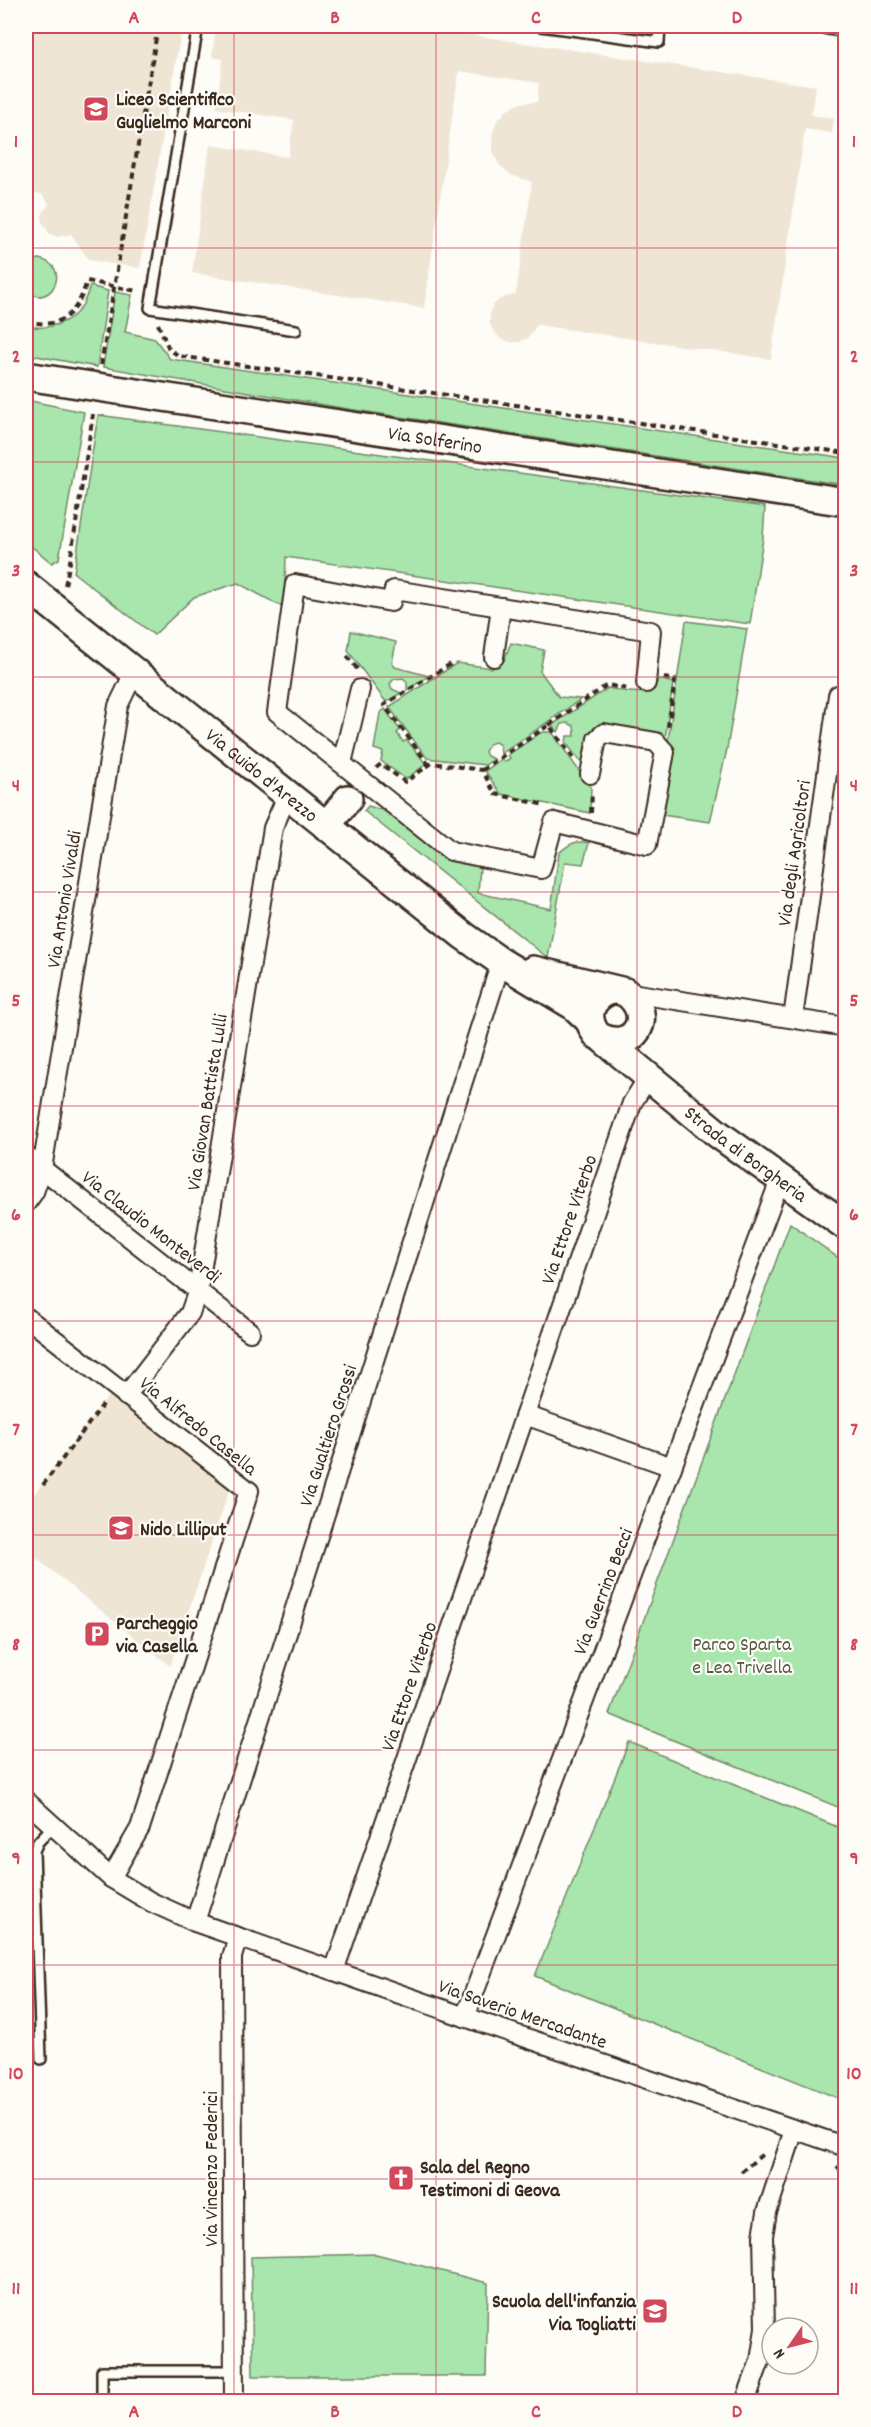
<svg xmlns="http://www.w3.org/2000/svg" width="871" height="2427" font-family="Dekko,sans-serif">
<style>
.built{fill:#efe5d4}
.green{fill:#a8e6ad;stroke:#728866;stroke-width:1.5}
.lines{fill:none;stroke-linecap:round;stroke-linejoin:round}
.lane-casing{stroke:#3b2a1e;stroke-width:14}
.street-casing{stroke:#3b2a1e;stroke-width:22}
.secondary-casing{stroke:#3b2a1e;stroke-width:32}
.path{stroke:#3b2a1e;stroke-width:4;stroke-dasharray:6 4.5;stroke-linecap:butt}
.lane{stroke:#fdfcf7;stroke-width:9}
.street{stroke:#fdfcf7;stroke-width:18}
.secondary{stroke:#fdfcf7;stroke-width:27}
.grid{fill:none;stroke:#d1495b;stroke-width:1.5;stroke-opacity:0.55}
.labels{text-anchor:middle;stroke-width:4.5;stroke-linejoin:round;paint-order:stroke}
.poi-label{font-size:20px;font-weight:bold;fill:#3b2a1e;stroke:#fdfcf7;text-anchor:start}
.street-label{font-size:20px;fill:#3b2a1e;stroke:#fdfcf7}
.park-label{font-size:20px;fill:#565942;stroke:#fdfcf7}
.neatline{fill:none;stroke:#d1495b;stroke-width:2}
.grid-label{font-size:20px;text-anchor:middle;font-weight:bold;fill:#d1495b}
</style>
<rect width="100%" height="100%" fill="#fdfcf7"/>
<filter id="ink" filterUnits="userSpaceOnUse"><feTurbulence type="fractalNoise" baseFrequency=".0167" numOctaves="2"/><feDisplacementMap in="SourceGraphic" scale="12" xChannelSelector="R" yChannelSelector="G"/><feConvolveMatrix kernelMatrix="1 2 1 2 8 2 1 2 1" color-interpolation-filters="sRGB"/></filter>
<g filter="url(#ink)">
<g class="built">
<polygon points="26,26 182,26 140,268 89,260 71,234 58,237 50,234 42,222 42,215 49,204 42,194 29,192 26,213"/>
<polygon points="216,26 410,26 816,86 811,115 834,118 832,133 805,129 771,359 537,325 528,338 519,342 510,342 501,339 494,332 490,324 490,314 493,305 500,299 516,294 532,182 511,175 499,165 493,151 492,135 497,121 508,109 521,103 537,102 539,83 459,71 424,308 192,273 210,145 288,157 294,120 216,108 223,59 212,57"/>
<polygon points="111,1393 230,1488 170,1666 26,1550 26,1505"/>
</g>
<g class="green">
<path d="M39,259c35,7 11,53 -13,31v-25l7,-5z"/>
<path d="M90,286l18,5 -11,76 -71,-13v-29c19,7 47,-2 57,-21 3,-6 5,-12 7,-18z"/>
<polygon points="115,292 132,295 125,332 155,339 170,359 845,458 845,485 342,408 103,367"/>
<polygon points="26,400 84,412 59,559 52,563 26,542"/>
<polygon points="98,415 765,507 763,538 750,624 286,557 284,608 238,583 194,597 154,635 74,573"/>
<polygon points="686,621 747,629 727,749 710,822 662,815 672,755 668,741"/>
<polygon points="351,631 396,642 392,663 395,667 429,676 407,690 407,682 403,678 394,679 390,684 392,689 401,693 386,702 348,651"/>
<polygon points="511,643 544,650 540,671 559,697 581,699 501,754 500,745 495,742 489,744 485,752 487,756 494,759 485,765 427,758 389,707 457,663 492,668 503,662"/>
<path d="M659,679l14,4 -8,56 -52,-12 -27,42 -20,-26 1,-7h8l-1,-10 -6,-3 -6,1 -4,8 -6,-7 56,-37c18,3 41,12 51,-9z"/>
<polygon points="385,709 400,730 397,733 403,742 407,740 426,764 406,779 381,761 383,752 374,749 380,713"/>
<polygon points="542,732 552,732 591,788 590,813 501,794 485,771 502,759 505,762 510,758 508,755"/>
<path d="M368,806l17,5 59,46 36,10 -2,26 73,16 8,-56c10,-9 16,-13 30,-10l-6,21 -18,-2 -17,96 -184,-147z"/>
<polygon points="790,1223 845,1263 845,1810 609,1714"/>
<polygon points="629,1742 845,1830 845,2101 535,1976"/>
<polygon points="376,2254 488,2283 486,2376 253,2376 251,2257"/>
</g>
<g class="lines">
<defs>
<g id="lane">
<polyline points="198,26 150,308 296,330"/>
<polyline points="541,26 659,42 660,26"/>
<polyline points="811,26 846,32"/>
<polyline points="41,2059 34,1851 38,1842 52,1827"/>
<polyline points="102,2402 102,2371 234,2371"/>
</g>
<g id="street">
<polyline points="494,657 501,607"/>
<polyline points="342,763 360,689"/>
<polyline points="590,774 597,739 604,733 656,742 665,752 647,845 554,822 541,869 451,851 277,712 295,584 391,602 394,590 651,631 646,683"/>
<polyline points="625,992 846,1027"/>
<polyline points="793,1018 838,695 846,696"/>
<polyline points="26,1156 250,1332"/>
<polyline points="26,1203 34,1192 42,1169 118,706 134,673"/>
<polyline points="26,1317 249,1491 140,1828 111,1878"/>
<polyline points="126,1396 190,1313 198,1290 273,828 287,796"/>
<polyline points="525,1415 672,1467"/>
<polyline points="26,1801 111,1878 151,1902 195,1922 465,2017 846,2147"/>
<polyline points="195,1922 501,962"/>
<polyline points="334,1971 632,1103 649,1076"/>
<polyline points="465,2017 780,1180"/>
<polyline points="234,2402 232,1957 238,1937"/>
<polyline points="745,2402 760,2361 765,2329 763,2236 767,2212 794,2130"/>
</g>
<g id="secondary">
<path id="s1" d="M26,376l820,126"/>
<path id="s2" d="M26,585l438,351 37,26 73,44 15,14"/>
<polyline points="326,826 348,799"/>
<path d="M533,970l92,22c34,24 6,65 -28,43 -14,-19 -7,-37 14,-45"/>
<path id="s3" d="M604,1040l114,94 128,92"/>
</g>
</defs>
<use href="#lane" class="lane-casing"/>
<use href="#street" class="street-casing"/>
<use href="#secondary" class="secondary-casing"/>
<g class="path">
<path d="M26,321c36,9 51,-7 61,-40l50,10"/>
<polyline points="158,324 169,349 179,356 846,453"/>
<polyline points="101,365 158,26"/>
<polyline points="65,585 70,562 93,414"/>
<polyline points="347,656 359,671"/>
<polyline points="664,678 675,680 668,727"/>
<polyline points="549,725 607,685 628,689"/>
<polyline points="429,765 384,705 454,662"/>
<polyline points="376,768 381,764 405,782 432,763 482,770 495,794 545,805"/>
<polyline points="482,770 549,725 574,759"/>
<polyline points="591,813 592,793"/>
<polyline points="43,1485 104,1403"/>
<polyline points="837,2166 846,2176"/>
<polyline points="741,2172 764,2153"/>
</g>
<use href="#lane" class="lane"/>
<use href="#street" class="street"/>
<use href="#secondary" class="secondary"/>
</g>
</g>
<path class="grid" d="M234,26v2376M436,26v2376M637,26v2376M26,248h820M26,462h820M26,677h820M26,892h820M26,1106h820M26,1321h820M26,1535h820M26,1750h820M26,1965h820M26,2179h820"/>
<defs>
<symbol id="school-square" viewBox="-11 -11 22 22"><rect x="-9" y="-9" width="18" height="18" rx="4" fill="#d1495b" stroke="#fdfcf7"/><path d="M0-5L7-2L0 1L-7-2ZM-4 1L0 2.5L4 1V4Q0 6-4 4Z" fill="#fff"/></symbol>
<symbol id="parking-square" viewBox="-11 -11 22 22"><rect x="-9" y="-9" width="18" height="18" rx="4" fill="#d1495b" stroke="#fdfcf7"/><path d="M-3.5-5.5H1a3.5 3.5 0 0 1 0 7H-1V5.5H-3.5ZM-1-3.4V-.6H.8a1.4 1.4 0 0 0 0-2.8Z" fill="#fff"/></symbol>
<symbol id="church-square" viewBox="-11 -11 22 22"><rect x="-9" y="-9" width="18" height="18" rx="4" fill="#d1495b" stroke="#fdfcf7"/><path d="M-1.2-6h2.4v3.5h3.3v2.4h-3.3V6h-2.4V-.1h-3.3v-2.4h3.3Z" fill="#fff"/></symbol>
</defs>
<g fill-rule="evenodd">
<use href="#school-square" x="81" y="94" width="30" height="30"/>
<use href="#school-square" x="106" y="1513" width="30" height="30"/>
<use href="#parking-square" x="82" y="1619" width="30" height="30"/>
<use href="#church-square" x="386" y="2163" width="30" height="30"/>
<use href="#school-square" x="640" y="2296" width="30" height="30"/>
</g>
<g class="labels">
<g class="poi-label">
<text x="116" y="105">Liceo Scientifico<tspan x="116" dy="23">Guglielmo Marconi</tspan></text>
<text x="140" y="1535">Nido Lilliput</text>
<text x="116" y="1629">Parcheggio<tspan x="116" dy="23">via Casella</tspan></text>
<text x="420" y="2173">Sala del Regno<tspan x="420" dy="23">Testimoni di Geova</tspan></text>
<text x="636" y="2307" text-anchor="end">Scuola dell'infanzia<tspan x="636" dy="23">Via Togliatti</tspan></text>
</g>
<g class="street-label">
<text dy="7" stroke="none"><textPath href="#s1" startOffset="414">Via Solferino</textPath></text>
<text dy="7" stroke="none"><textPath href="#s2" startOffset="303">Via Guido d'Arezzo</textPath></text>
<text transform="translate(793 853) rotate(-82)" y="7">Via degli Agricoltori</text>
<text transform="translate(63 899) rotate(-81)" y="7">Via Antonio Vivaldi</text>
<text transform="translate(206 1102) rotate(-81)" y="7">Via Giovan Battista Lulli</text>
<text dy="7" stroke="none"><textPath href="#s3" startOffset="182">Strada di Borgheria</textPath></text>
<text transform="translate(568 1219) rotate(-71)" y="7">Via Ettore Viterbo</text>
<text transform="translate(152 1226) rotate(38)" y="7">Via Claudio Monteverdi</text>
<text transform="translate(199 1425) rotate(39)" y="7">Via Alfredo Casella</text>
<text transform="translate(327 1435) rotate(-72)" y="7">Via Gualtiero Grossi</text>
<text transform="translate(602 1591) rotate(-69)" y="7">Via Guerrino Becci</text>
<text transform="translate(408 1686) rotate(-71)" y="7">Via Ettore Viterbo</text>
<text transform="translate(523 2013) rotate(19)" y="7">Via Saverio Mercadante</text>
<text transform="translate(210 2169) rotate(-90)" y="7">Via Vincenzo Federici</text>
</g>
<g class="park-label">
<text x="742" y="1650">Parco Sparta<tspan x="742" dy="23">e Lea Trivella</tspan></text>
</g>
</g>
<rect width="871" height="2427" fill="none" stroke="#fdfcf7" stroke-width="66"/>
<g transform="translate(790 2346) rotate(235)"><circle r="28" fill="#fdfcf7" stroke="#afa8a0" stroke-width="1.5"/>
<path d="M0-4.5L10 22L0 15L-10 22Z" fill="#d1495b"/>
<text y="-9" font-size="16" font-weight="bold" text-anchor="middle" fill="#3b2a1e">N</text>
</g>
<rect x="33" y="33" width="805" height="2361" class="neatline"/>
<g class="grid-label">
<text x="134" y="23">A</text>
<text x="335" y="23">B</text>
<text x="536" y="23">C</text>
<text x="737" y="23">D</text>
<text x="16" y="147">1</text>
<text x="854" y="147">1</text>
<text x="16" y="362">2</text>
<text x="854" y="362">2</text>
<text x="16" y="576">3</text>
<text x="854" y="576">3</text>
<text x="16" y="791">4</text>
<text x="854" y="791">4</text>
<text x="16" y="1006">5</text>
<text x="854" y="1006">5</text>
<text x="16" y="1220">6</text>
<text x="854" y="1220">6</text>
<text x="16" y="1435">7</text>
<text x="854" y="1435">7</text>
<text x="16" y="1650">8</text>
<text x="854" y="1650">8</text>
<text x="16" y="1864">9</text>
<text x="854" y="1864">9</text>
<text x="16" y="2079">10</text>
<text x="854" y="2079">10</text>
<text x="16" y="2294">11</text>
<text x="854" y="2294">11</text>
<text x="134" y="2417">A</text>
<text x="335" y="2417">B</text>
<text x="536" y="2417">C</text>
<text x="737" y="2417">D</text>
</g>
</svg>
